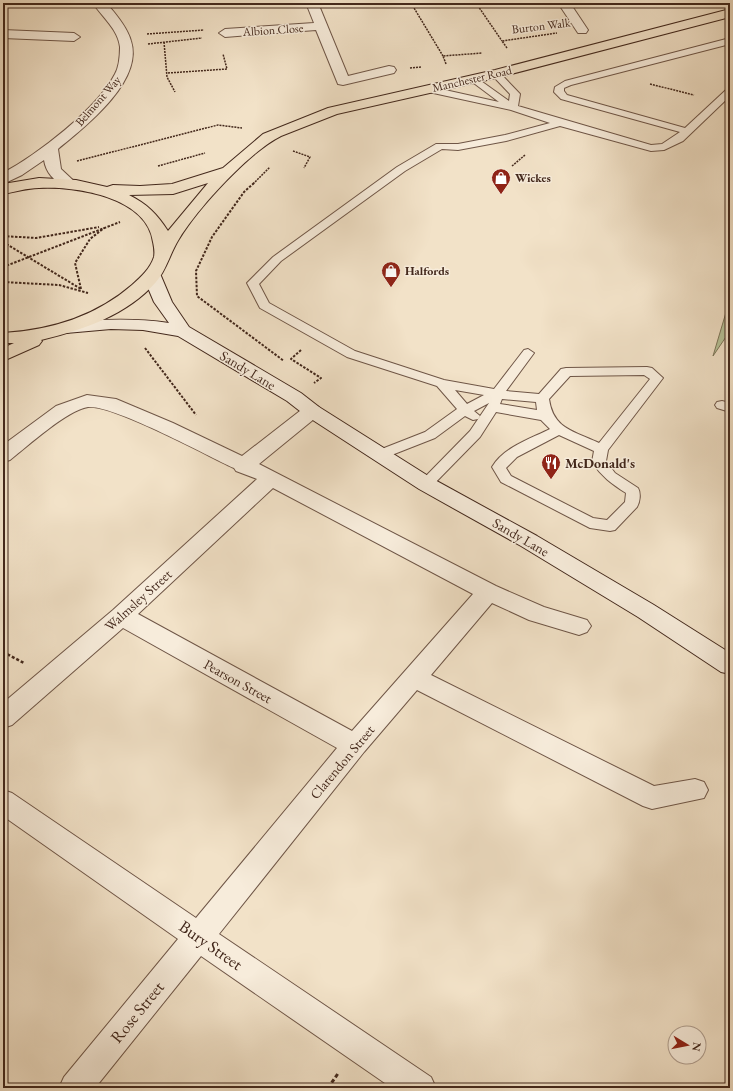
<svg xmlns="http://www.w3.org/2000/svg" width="733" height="1091" font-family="'EB Garamond',serif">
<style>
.green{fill:#b7c499;stroke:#7d765a}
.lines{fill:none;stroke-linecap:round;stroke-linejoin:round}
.service-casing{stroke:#6f5647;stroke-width:2}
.minor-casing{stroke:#6f5647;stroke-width:2}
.tertiary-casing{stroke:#6f5647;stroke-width:2}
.secondary-casing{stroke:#43281c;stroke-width:2}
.primary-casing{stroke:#43281c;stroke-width:2}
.path-far3{stroke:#43281c;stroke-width:1.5;stroke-dasharray:2 1;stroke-linecap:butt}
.path-far2{stroke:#43281c;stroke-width:2;stroke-dasharray:2.5 1.5;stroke-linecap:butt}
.path-far1{stroke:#43281c;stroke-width:2.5;stroke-dasharray:3 2;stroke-linecap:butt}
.path{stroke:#43281c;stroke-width:3;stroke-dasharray:4 2.5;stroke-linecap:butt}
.service{fill:#f7ecdb;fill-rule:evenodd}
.minor{fill:#f7ecdb;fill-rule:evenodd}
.tertiary{fill:#f7ecdb;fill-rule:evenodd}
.secondary{fill:#f7ecdb;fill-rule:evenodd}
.primary{fill:#f2e2c8;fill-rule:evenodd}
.labels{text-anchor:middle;stroke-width:3;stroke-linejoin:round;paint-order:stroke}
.far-street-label{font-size:12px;fill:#43281c;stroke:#f7ecdb}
.far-poi-label{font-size:12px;font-weight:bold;fill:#43281c;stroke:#f7ecdb;text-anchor:start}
.street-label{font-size:14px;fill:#43281c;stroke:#f7ecdb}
.poi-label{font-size:14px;font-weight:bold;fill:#43281c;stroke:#f7ecdb;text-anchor:start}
.near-street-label{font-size:17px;fill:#43281c;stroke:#f7ecdb}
</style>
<rect width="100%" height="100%" fill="#f2e2c8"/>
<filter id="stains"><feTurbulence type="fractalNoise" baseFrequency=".005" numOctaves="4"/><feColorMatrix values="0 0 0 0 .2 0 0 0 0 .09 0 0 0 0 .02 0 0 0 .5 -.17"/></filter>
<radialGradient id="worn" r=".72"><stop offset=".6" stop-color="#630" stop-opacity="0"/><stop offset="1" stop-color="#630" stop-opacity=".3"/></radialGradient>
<polygon class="green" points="730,299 730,331 713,356"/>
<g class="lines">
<defs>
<g id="service">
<path d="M730,38v6l-159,41 -7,3v3l3,4 118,33 42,-39 3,-1v8l-47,45 -19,9 -13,1 -91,-25 -54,15 -48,9 -16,-1 -37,22 -124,90 -22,23 10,19 86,48 89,29 50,9 30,-39 4,-1 6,4 -28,38 33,3 22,-25 5,-1 81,-1 5,1 11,10 -55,72 -2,11 9,12 23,15c3,5 2,14 -1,19l-22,23 -5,1 -20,-3 -89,-46 -9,-15c12,-20 38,-28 58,-38l-9,-9 -45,-8 -16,25 -49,50 -5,2 -5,-2 -2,-3 2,-3 49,-50 19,-28 -15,8 6,5 -2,3 -5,1 -8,-4 -30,22 -51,20h-10l-2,-3 2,-3 51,-20 32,-23 -20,-23 -90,-29 -87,-49 -13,-25 26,-26 124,-90 39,-23h22l47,-9 45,-12 -39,-13 -87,-19v-4l3,-1 72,16 -28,-21v-4l3,-1 35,25 1,-7 -19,-20 5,-3 3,1 21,22 -2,12 133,39 11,-1 18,-12 -119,-33 -7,-7 1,-5 10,-6zM644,375l6,4 -51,64c-25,-12 -46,-14 -50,-44l21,-23zM455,390l29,5 -17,9zM502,399l34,3 1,8 -37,-6zM559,435l35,16 -2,11c9,14 20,22 34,31l-1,9 -18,18 -14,-2 -82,-42 -5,-8 11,-11z"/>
<polygon points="722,401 730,403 730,412 717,408 715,405 717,402"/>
</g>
<g id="minor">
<polygon points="306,3 318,3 348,76 389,66 394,67 396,70 394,73 343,85 338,84 316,30 225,37 219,33 225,29 314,23"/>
<polygon points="558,3 570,3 588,30 586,33 578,33"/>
<polygon points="3,30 74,33 80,37 74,41 3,38"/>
<path d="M87,395l29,4 57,24 69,33 63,-49 7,-2 7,2 3,4 -3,4 -60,49 237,122 48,21 43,13 4,6 -4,6 -8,3 -50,-15 -37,-17 -61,72 223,111 41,-7 9,3 4,8 -4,8 -52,11 -9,-3 -226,-116 -53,62 -145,182 212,143 5,11h-44l-191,-132 -106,132h-36l5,-11 114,-138 -175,-123v-26l9,3 184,125 141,-170 -214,-120 -111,97 -9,3v-25l110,-93 144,-131 -21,-8 -2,-3c-26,-12 -122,-64 -146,-61 -22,4 -59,38 -78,53l-7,2v-17l53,-39zM273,488l200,106 -121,137 -214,-117z"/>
</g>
<path id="tertiary" d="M93,3h13c10,11 21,24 25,38 13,40 -46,86 -73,108l3,20 16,15 -3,3h-10c-10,-7 -18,-14 -20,-27l-22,15 -19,9v-11c34,-18 94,-64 112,-99 4,-7 5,-19 5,-27 -2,-18 -18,-30 -27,-44z"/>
<path id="secondary" d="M152,271l6,1 3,4 11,26 17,25 112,66 18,14 114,72 104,57 117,69 76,48v21l-9,-2 -83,-55 -117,-71 -102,-57 -114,-74 -18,-14 -109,-65 -35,-6 -32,-1 -45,4 -6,-1 -3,-4 3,-4 6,-1c35,-4 68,-5 103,0l-15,-21 -11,-26 3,-4z"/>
<path id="primary" d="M730,9v8l-234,61 -159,36 -56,22c-32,16 -83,72 -102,103 -9,14 -12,30 -23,43 -29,33 -73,48 -115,58l1,1 -3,4 -36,16v-13l11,-5h-11v-10c48,-3 92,-16 129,-48 9,-8 18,-16 22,-28 1,-6 0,-10 -1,-15 -6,-45 -77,-56 -114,-54 -12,0 -24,4 -36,6v-10l36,-6 37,2 31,7 6,-2 27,1 32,-2 51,-16 40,-34 65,-26 167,-38zM208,183l-40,48c-11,-17 -21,-27 -39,-36l44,-1z"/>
</defs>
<use href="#service" class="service-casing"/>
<use href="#minor" class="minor-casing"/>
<use href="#tertiary" class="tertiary-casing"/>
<use href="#secondary" class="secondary-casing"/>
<use href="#primary" class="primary-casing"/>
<g class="path-far3">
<polyline points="411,3 443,56"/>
<polyline points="476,3 502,41"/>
<polyline points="147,34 204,30"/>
<polyline points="164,42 167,77 175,92"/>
<polyline points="148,44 202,38"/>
<polyline points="507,48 502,41 557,33"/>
<polyline points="446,64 443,56 482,53"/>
<polyline points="410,68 421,67"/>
<polyline points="168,73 227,69 223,54"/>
<polyline points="650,84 694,95"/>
<polyline points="293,151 310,157 304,168"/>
<polyline points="77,161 218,125 242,128"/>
<polyline points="158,166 205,153"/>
<polyline points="512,166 525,155"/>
<polyline points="253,184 270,167"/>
</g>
<g class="path-far2">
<polyline points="254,183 244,192 212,237 196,271 197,296 284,361"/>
<polyline points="3,236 36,238 99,227"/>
<polyline points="3,242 81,289"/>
<polyline points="3,267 120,222"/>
<polyline points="3,282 59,285 88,293"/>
<polyline points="81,289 75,263 90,239 104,228"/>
<polyline points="145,348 196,415"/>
<polyline points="301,350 291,359 321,378 314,383"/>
</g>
<polyline class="path-far1" points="3,652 24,663"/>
<polyline class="path" points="328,1088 339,1072"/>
<use href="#service" class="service"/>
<use href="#minor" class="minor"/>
<use href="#tertiary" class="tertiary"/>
<use href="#secondary" class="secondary"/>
<use href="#primary" class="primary"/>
</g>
<defs>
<symbol id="shop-pin" viewBox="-11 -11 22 30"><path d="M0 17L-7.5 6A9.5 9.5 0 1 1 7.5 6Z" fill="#8f2418" stroke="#f7ecdb"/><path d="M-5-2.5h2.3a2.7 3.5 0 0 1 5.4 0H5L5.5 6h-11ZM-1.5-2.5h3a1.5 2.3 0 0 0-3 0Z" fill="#fff"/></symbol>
<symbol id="restaurant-pin" viewBox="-11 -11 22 30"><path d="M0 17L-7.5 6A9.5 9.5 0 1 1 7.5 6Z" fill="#8f2418" stroke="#f7ecdb"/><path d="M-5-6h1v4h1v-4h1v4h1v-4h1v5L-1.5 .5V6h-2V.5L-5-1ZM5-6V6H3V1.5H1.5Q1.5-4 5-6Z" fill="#fff"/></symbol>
</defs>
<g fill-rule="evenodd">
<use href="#shop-pin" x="490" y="167" width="22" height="30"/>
<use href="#shop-pin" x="380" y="260" width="22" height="30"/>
<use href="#restaurant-pin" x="540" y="452" width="22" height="30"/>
</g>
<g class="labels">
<g class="far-street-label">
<text transform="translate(541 26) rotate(-7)" y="4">Burton Walk</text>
<text transform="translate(273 30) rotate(-4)" y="4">Albion Close</text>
<text transform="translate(472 79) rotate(-13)" y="4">Manchester Road</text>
<text transform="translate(98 101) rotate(-49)" y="4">Belmont Way</text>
</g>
<g class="far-poi-label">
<text x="515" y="182">Wickes</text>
<text x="405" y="275">Halfords</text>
</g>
<g class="street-label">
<text transform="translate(248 370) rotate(31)" y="5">Sandy Lane</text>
<text transform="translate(521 537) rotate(30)" y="5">Sandy Lane</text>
<text transform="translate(138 600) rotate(-42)" y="5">Walmsley Street</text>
<text transform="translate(238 681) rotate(29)" y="5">Pearson Street</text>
<text transform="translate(342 762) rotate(-50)" y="5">Clarendon Street</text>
</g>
<g class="poi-label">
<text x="565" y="468">McDonald's</text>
</g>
<g class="near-street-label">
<text transform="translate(211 945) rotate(35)" y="6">Bury Street</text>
<text transform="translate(137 1012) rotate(-51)" y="6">Rose Street</text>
</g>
</g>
<rect width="733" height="1091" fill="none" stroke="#f2e2c8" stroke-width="16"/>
<rect x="4" y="4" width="725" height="1083" fill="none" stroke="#43281c" stroke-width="2"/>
<rect x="8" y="8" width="717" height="1075" fill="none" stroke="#43281c"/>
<g transform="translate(687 1045) rotate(100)"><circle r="19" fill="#f7ecdb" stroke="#af9e8f"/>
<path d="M0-3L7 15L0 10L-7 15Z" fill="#8f2418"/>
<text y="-6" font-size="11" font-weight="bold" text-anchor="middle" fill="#43281c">N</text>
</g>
<rect width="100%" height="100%" filter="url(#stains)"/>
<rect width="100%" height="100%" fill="url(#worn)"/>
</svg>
